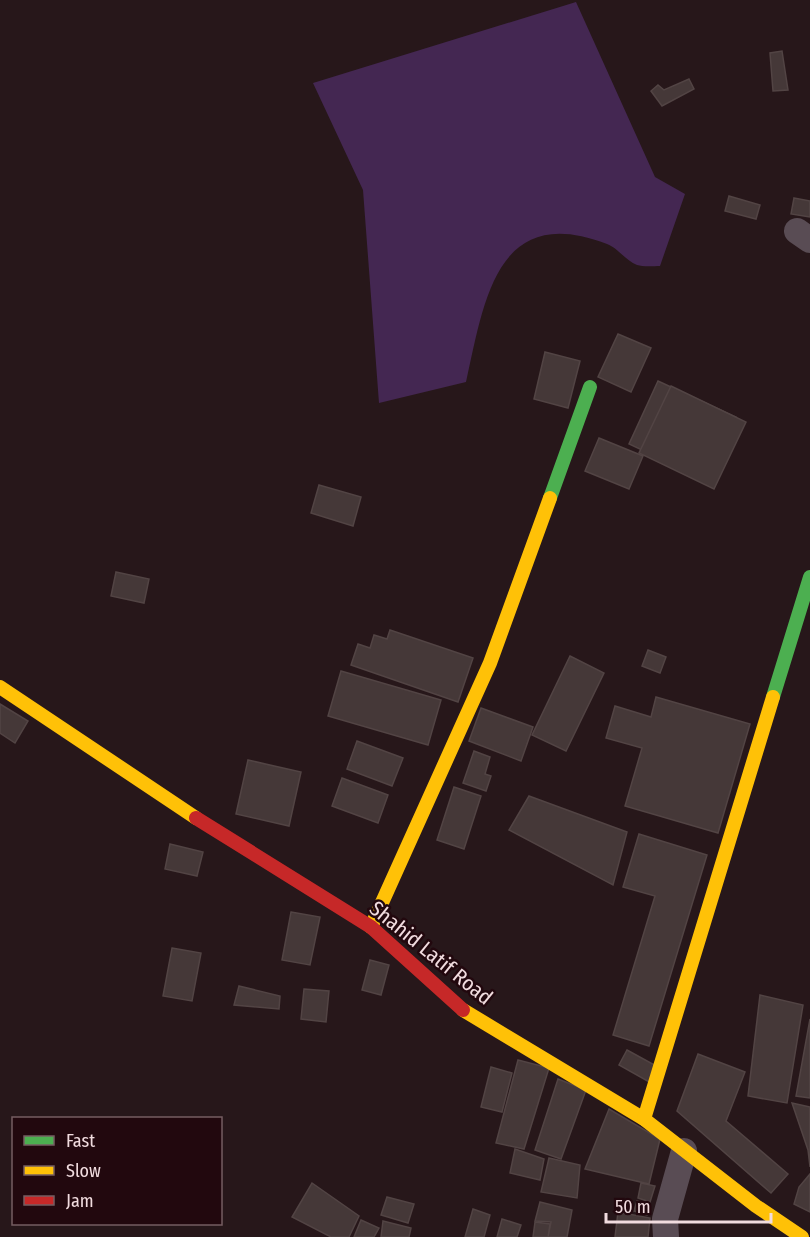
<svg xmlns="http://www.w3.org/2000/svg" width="810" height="1237" font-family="'Fira Sans Condensed',sans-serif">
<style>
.water{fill:#442752}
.building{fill:#453838;stroke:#524444;stroke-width:1.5}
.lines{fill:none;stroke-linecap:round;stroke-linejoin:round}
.street{stroke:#594c54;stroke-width:26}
.fast{stroke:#4caf50;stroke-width:14}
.slow{stroke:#ffc107;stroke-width:14}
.jam{stroke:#c62828;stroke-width:14}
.labels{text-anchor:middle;stroke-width:5;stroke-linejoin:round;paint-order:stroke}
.street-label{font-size:21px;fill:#f1dcdf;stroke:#22080e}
</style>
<rect width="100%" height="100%" fill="#27171a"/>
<path class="water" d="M576,2l79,175 30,17 -25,72c-6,0 -17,1 -23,-1 -11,-4 -19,-17 -30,-21 -111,-43 -123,58 -141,138l-87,21 -16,-213 -50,-107z"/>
<g class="building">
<polygon points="782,51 788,90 773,91 770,53"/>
<polygon points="689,79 694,89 662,106 651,91 658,85 664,90"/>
<polygon points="729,196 760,205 756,219 725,211"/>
<polygon points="794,198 810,201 810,217 791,214"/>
<polygon points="618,334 651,348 631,392 598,377"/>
<polygon points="545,352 580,361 568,408 534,399"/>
<polygon points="658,381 736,417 706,480 629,444"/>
<polygon points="671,386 746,422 714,489 639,453"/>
<polygon points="599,438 643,456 629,489 585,471"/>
<polygon points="319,485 361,497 353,526 311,513"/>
<polygon points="116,572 149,579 144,603 111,596"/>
<polygon points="390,630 473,658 458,702 351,665 358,644 370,648 374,635 387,639"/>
<polygon points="648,650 666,657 660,673 642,666"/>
<polygon points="570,656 604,673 566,751 532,735"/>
<polygon points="341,671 441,700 428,745 328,716"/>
<polygon points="656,697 750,724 718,833 625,806 642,748 606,738 615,706 651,717"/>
<polygon points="0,704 28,721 15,743 0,733"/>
<polygon points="481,708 533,727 521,761 469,741"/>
<polygon points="357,741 403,758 392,786 347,769"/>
<polygon points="474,751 490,757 485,774 491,776 486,791 463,783"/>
<polygon points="248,760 301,772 289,826 236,814"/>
<polygon points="342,778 388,795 378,823 332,806"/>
<polygon points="454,787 481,796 464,849 437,840"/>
<polygon points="529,796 627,832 613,885 509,830"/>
<polygon points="639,834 707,855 649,1046 613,1035 655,896 623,887"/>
<polygon points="170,844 203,852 197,876 165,869"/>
<polygon points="291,912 320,917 310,965 282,960"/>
<polygon points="172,948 201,953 192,1001 163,996"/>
<polygon points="370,960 389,965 381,995 362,990"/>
<polygon points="239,986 280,996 279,1009 234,1005"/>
<polygon points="304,989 329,991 326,1022 301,1019"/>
<polygon points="760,995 803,1005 787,1103 748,1096"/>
<polygon points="810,1019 810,1098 796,1096"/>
<polygon points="627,1050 660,1068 651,1083 619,1065"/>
<polygon points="698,1054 745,1072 726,1121 788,1174 771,1193 677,1111"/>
<polygon points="518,1060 549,1068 524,1149 496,1143"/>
<polygon points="491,1067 512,1073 502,1112 481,1107"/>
<polygon points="558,1079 586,1090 561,1159 535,1150"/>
<polygon points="792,1103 810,1107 810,1167 808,1150"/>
<polygon points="609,1109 660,1139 649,1184 585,1169"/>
<polygon points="515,1149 544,1159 540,1180 510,1173"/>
<polygon points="549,1158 580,1165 577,1198 541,1192"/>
<polygon points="810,1174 810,1212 794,1204 799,1187"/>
<polygon points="312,1183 359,1216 349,1237 331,1237 292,1217"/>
<polygon points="641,1183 655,1186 650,1202 638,1198"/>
<polygon points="387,1197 414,1204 408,1223 381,1215"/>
<polygon points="637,1201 650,1205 647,1215 634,1211"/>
<polygon points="540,1202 572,1210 567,1237 548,1237 551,1222 535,1221"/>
<polygon points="473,1209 490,1215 484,1237 465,1237"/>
<polygon points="618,1212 650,1218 648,1237 615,1237"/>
<polygon points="502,1219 521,1225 517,1237 497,1237"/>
<polygon points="361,1220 379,1228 374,1237 354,1237"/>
<polygon points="383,1221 411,1228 409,1237 381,1237"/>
<polygon points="535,1222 550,1224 548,1237 533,1237"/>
</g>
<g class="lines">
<g class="street">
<polyline points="797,231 810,240"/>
<polyline points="666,1237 665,1219 684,1151"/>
</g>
<g class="fast">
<polyline points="550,498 590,387"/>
<polyline points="773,697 810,577"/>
</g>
<g class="slow">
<polyline points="0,687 196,818"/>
<polyline points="371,927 490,663 550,498"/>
<polyline points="463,1010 644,1119 756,1206 802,1237"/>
<polyline points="644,1119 773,697"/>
</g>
<polyline class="jam" points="196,818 371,927 463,1010"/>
</g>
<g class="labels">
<g class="street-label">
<text transform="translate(431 953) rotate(39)" y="7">Shahid Latif Road</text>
</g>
</g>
<rect x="12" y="1117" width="210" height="108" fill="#22080e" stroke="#755d62" stroke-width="1.5"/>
<rect x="24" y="1136" width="30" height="9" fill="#4caf50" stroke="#755d62" stroke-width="1.5"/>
<text x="66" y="1147" font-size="18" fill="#f1dcdf">Fast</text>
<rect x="24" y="1166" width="30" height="9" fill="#ffc107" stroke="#755d62" stroke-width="1.5"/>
<text x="66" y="1177" font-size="18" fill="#f1dcdf">Slow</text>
<rect x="24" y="1196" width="30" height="9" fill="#c62828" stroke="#755d62" stroke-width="1.5"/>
<text x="66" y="1207" font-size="18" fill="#f1dcdf">Jam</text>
<path d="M606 1213v9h165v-9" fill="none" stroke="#f1dcdf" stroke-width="3"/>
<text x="615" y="1213" font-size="18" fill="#f1dcdf" stroke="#22080e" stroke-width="4.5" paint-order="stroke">50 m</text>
</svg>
